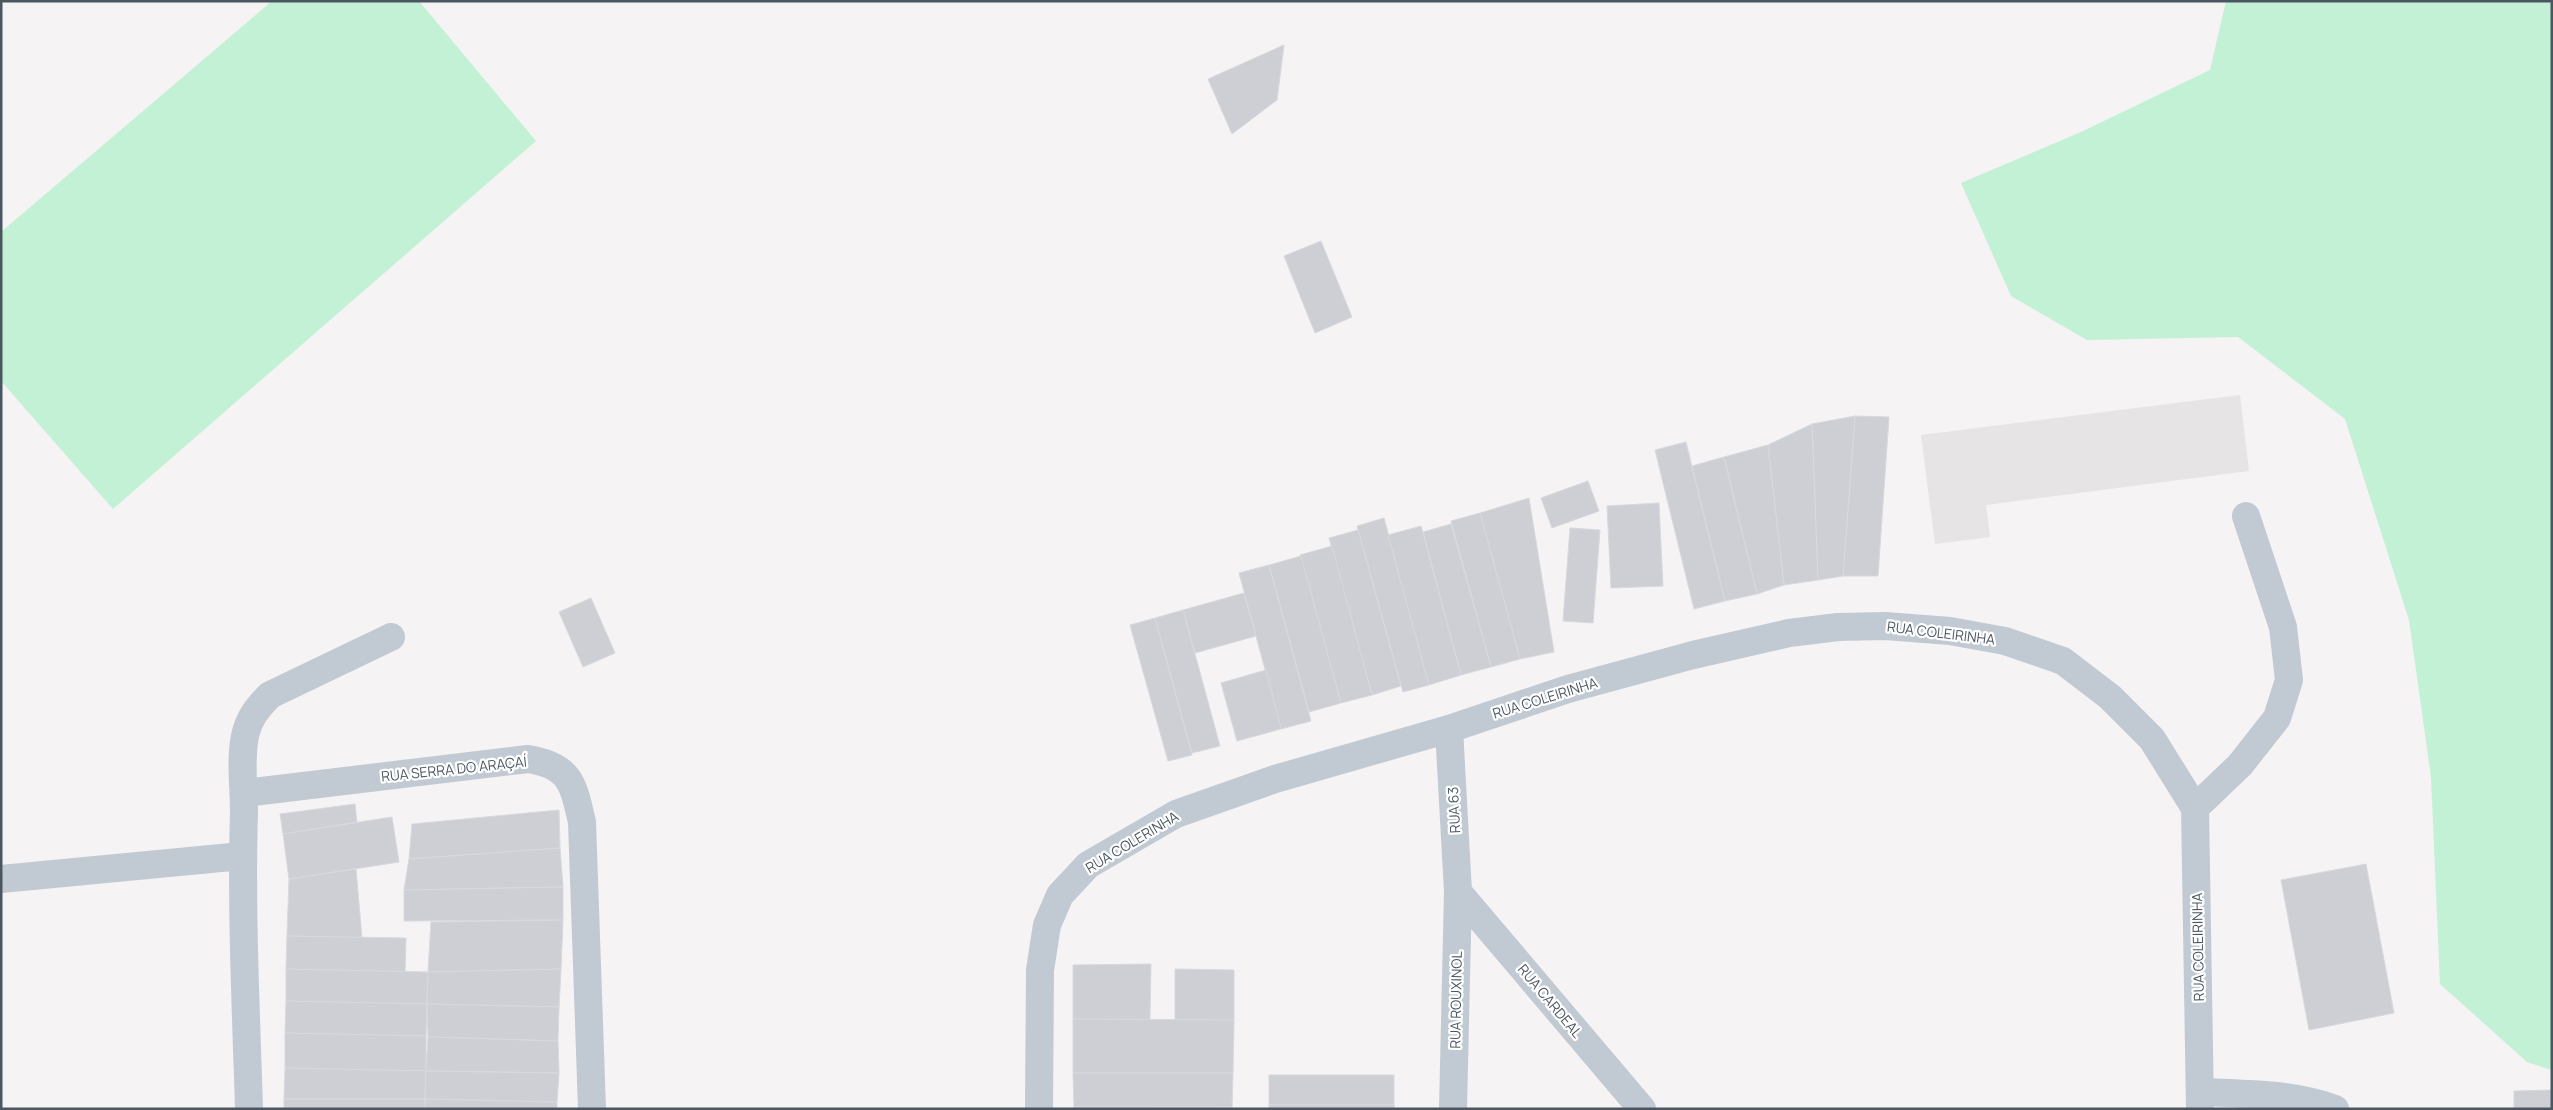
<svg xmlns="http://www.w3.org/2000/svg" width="2553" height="1110" font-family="Manrope,sans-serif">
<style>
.education{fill:#e6e4e5}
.green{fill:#c3f1d5}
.building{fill:#cdcfd5;stroke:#d7d9de}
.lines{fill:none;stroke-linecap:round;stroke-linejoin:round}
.street{stroke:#c1cad2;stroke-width:28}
.labels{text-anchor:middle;stroke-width:4.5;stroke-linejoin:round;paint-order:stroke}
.street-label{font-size:14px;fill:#4a5661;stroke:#fff}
</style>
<rect width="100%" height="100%" fill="#f5f3f3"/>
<polygon class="education" points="2240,395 2249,471 1986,505 1990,537 1935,544 1921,435"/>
<g class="green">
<polygon points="272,1 419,1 536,141 113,509 1,381 1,232"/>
<polygon points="2226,1 2552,1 2552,1070 2527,1062 2440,984 2431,777 2409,620 2345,419 2238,337 2087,340 2011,296 1961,183 2081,132 2210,70"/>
</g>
<g class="building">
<polygon points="1284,45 1277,100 1232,134 1208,79"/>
<polygon points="1321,241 1352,317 1315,333 1284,256"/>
<polygon points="1855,416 1889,417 1878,576 1843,576"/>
<polygon points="1855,416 1843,576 1818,580 1812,424"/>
<polygon points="1812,424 1818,580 1784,585 1768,445"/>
<polygon points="1686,442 1725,601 1694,609 1655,450"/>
<polygon points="1768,445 1784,585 1757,594 1724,457"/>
<polygon points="1724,457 1757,594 1725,601 1692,466"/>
<polygon points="1588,481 1599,511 1552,528 1541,498"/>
<polygon points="1529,498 1554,652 1520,659 1480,513"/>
<polygon points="1659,503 1663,586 1611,588 1607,506"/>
<polygon points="1480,513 1520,659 1491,667 1451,521"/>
<polygon points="1384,518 1429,685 1403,692 1357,526"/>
<polygon points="1451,524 1491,667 1461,675 1423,532"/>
<polygon points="1421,526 1461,675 1429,685 1388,535"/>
<polygon points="1570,528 1600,530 1593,623 1563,621"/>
<polygon points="1358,530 1401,686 1372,695 1329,538"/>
<polygon points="1332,546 1372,695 1341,703 1300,555"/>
<polygon points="1301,556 1341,703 1309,712 1269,565"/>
<polygon points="1269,565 1311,721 1281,729 1239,573"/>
<polygon points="1244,593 1256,636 1195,653 1183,610"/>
<polygon points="591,598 615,653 583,667 559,612"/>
<polygon points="1183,610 1220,746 1192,753 1155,618"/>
<polygon points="1155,618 1192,755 1168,761 1130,625"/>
<polygon points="1266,670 1281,729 1237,741 1221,683"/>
<polygon points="355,804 357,822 283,834 280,814"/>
<polygon points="559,810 560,848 409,859 412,824"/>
<polygon points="392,817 399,862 289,879 283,834"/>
<polygon points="560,848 563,887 404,890 409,859"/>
<polygon points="2366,864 2394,1013 2309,1030 2281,880"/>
<polygon points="356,869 362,938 287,936 289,879"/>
<polygon points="563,887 563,920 404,921 404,890"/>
<polygon points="563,920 561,969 428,972 431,922"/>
<polygon points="287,936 406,938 405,972 286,969"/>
<polygon points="1151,964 1150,1020 1073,1019 1073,965"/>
<polygon points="286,969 428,972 427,1004 286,1001"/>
<polygon points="561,969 559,1007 427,1004 428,972"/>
<polygon points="1175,969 1234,970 1234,1020 1175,1020"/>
<polygon points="286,1001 427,1004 426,1036 285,1033"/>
<polygon points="427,1004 559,1007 558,1041 428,1037"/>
<polygon points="1073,1019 1234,1020 1233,1073 1073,1073"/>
<polygon points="285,1033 426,1036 426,1071 285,1068"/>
<polygon points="428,1037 558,1041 559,1073 426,1071"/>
<polygon points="285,1068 426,1071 425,1099 284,1099"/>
<polygon points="426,1071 559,1073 557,1102 425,1099"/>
<polygon points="1073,1073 1233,1073 1232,1107 1074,1107"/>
<rect x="1269" y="1075" width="125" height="30"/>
<polygon points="2552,1090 2552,1109 2514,1109 2514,1091"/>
<rect x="284" y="1099" width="141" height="10"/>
<polygon points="425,1099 557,1102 557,1109 425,1109"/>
<rect x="1269" y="1105" width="125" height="4"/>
<polygon points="1074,1107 1232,1107 1073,1109"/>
</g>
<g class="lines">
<g class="street">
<polyline points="1449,729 1458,892 1453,1109"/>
<path d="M244,793l284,-34c43,7 45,25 54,63l10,287"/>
<polyline points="2195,808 2240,765 2277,718 2289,680 2283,627 2246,516"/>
<polyline points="1,879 242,856"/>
<polyline points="1458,892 1642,1109"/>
<path d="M2200,1092c46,2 92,1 135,17"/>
<path d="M249,1109c-3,-99 -8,-198 -5,-297 0,-24 -4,-52 1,-76 4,-18 12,-28 25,-41l121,-58"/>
<polyline points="1039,1109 1040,970 1047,925 1060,895 1088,865 1176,814 1275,779 1449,729 1568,689 1693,655 1789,633 1838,627 1885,626 1950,631 2005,641 2063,661 2110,697 2152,739 2195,808 2200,1109"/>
</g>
</g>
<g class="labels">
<g class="street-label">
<text transform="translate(1941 633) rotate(7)" y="5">RUA COLEIRINHA</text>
<text transform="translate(1545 698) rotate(-17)" y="5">RUA COLEIRINHA</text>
<text transform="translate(454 769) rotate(-6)" y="5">RUA SERRA DO ARAÇAÍ</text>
<text transform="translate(1454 810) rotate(-93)" y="5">RUA 63</text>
<text transform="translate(1132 842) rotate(-31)" y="5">RUA COLERINHA</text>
<text transform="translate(2198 947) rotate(-91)" y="5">RUA COLEIRINHA</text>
<text transform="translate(1456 1000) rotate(-89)" y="5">RUA ROUXINOL</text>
<text transform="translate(1550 1001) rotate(50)" y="5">RUA CARDEAL</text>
</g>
</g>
<rect width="2553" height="1110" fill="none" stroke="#4a5661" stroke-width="5"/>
</svg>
